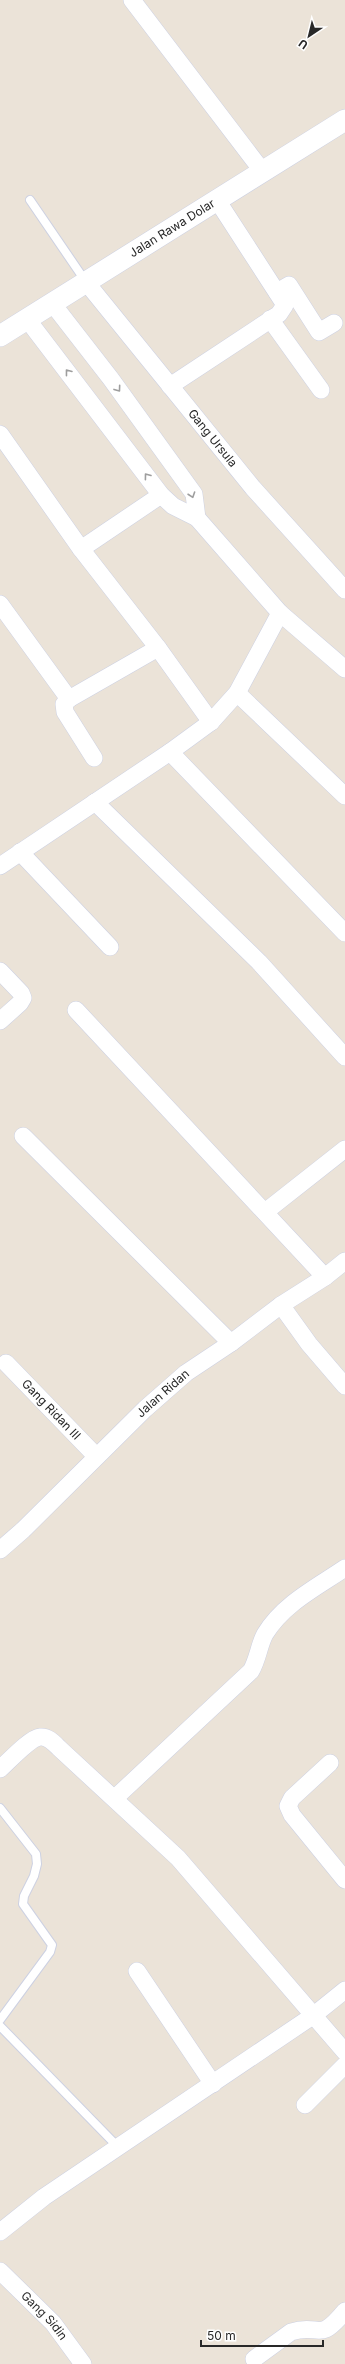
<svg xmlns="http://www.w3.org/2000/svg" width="345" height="2364" font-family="Inter,sans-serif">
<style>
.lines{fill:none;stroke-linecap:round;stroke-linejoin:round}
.service-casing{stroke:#cdd1e2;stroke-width:10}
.minor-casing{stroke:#cdd1e2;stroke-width:18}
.tertiary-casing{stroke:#cdd1e2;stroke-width:22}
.service{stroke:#fff;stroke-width:8}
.minor{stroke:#fff;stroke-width:17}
.tertiary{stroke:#fff;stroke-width:21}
.oneway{stroke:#9e9e9e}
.labels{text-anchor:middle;stroke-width:4;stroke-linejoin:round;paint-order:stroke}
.street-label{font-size:12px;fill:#282828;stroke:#fff}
</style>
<rect width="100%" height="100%" fill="#ebe3d8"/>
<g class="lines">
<defs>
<g id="service">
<polyline points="30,200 86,282"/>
<polyline points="0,1808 36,1854 37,1864 34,1876 24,1896 23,1904 52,1945 50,1952 0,2020"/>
<polyline points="0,2026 119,2148"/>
</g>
<g id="minor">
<polyline points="132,0 263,172"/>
<path id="s1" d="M86,282l167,206 92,102"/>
<polyline points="277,292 289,285 319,332 334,323"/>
<polyline points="52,303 111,379 194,494 197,518"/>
<polyline points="270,319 321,390"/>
<polyline points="170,386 279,314 285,305 217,200"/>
<polyline points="0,434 81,549 158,648 211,722"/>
<polyline points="81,549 161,495"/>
<polyline points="0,604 69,699 158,648"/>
<polyline points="280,613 345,669"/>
<polyline points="237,693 345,796"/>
<polyline points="69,699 64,704 65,712 94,758"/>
<polyline points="170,752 345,933"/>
<polyline points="95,802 259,962 345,1057"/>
<polyline points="20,852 110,947"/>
<polyline points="0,866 170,752 211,722 237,693 280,613 197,518 173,506 161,495 27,319"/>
<polyline points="0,971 21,993 23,998 20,1003 0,1021"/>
<polyline points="76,1010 325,1277"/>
<polyline points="23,1136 231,1343"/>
<polyline points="265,1212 345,1149"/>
<polyline points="281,1305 309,1344 345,1386"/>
<path id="s2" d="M6,1363l90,93"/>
<path id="s3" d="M0,1550l23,-20 122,-121 41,-36 45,-30 50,-38 44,-28 20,-16"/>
<polyline points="330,1763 292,1798 288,1806 292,1815 345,1880"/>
<path d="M0,1769c8,-7 30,-31 40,-32 8,-1 14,6 19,11l119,110 167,194"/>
<path d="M115,1798l136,-127c7,-12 8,-26 14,-37 18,-30 52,-47 80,-66"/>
<polyline points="137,1971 213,2084"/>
<polyline points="305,2105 345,2065"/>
<polyline points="0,2232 44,2197 314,2015 345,1990"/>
<path id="s4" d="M0,2271l53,52 30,41"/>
<path d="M254,2359l37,-27c30,-10 26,13 54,-21"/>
</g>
<g id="tertiary">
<path id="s5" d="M0,336l345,-216"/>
</g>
</defs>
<use href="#service" class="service-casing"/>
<use href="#minor" class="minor-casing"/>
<use href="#tertiary" class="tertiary-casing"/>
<use href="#service" class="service"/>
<use href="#minor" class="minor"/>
<use href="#tertiary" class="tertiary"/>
</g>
<defs><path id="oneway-chevron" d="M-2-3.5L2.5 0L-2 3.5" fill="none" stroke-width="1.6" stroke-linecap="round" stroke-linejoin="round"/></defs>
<g class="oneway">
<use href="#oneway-chevron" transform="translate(68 372) rotate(-128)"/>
<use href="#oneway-chevron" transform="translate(118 389) rotate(54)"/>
<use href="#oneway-chevron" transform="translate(147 476) rotate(-127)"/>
<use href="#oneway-chevron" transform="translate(192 495) rotate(71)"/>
</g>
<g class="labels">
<g class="street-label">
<text dy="4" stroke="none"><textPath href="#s5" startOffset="203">Jalan Rawa Dolar</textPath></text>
<text dy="4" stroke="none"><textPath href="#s1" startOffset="201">Gang Ursula</textPath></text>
<text dy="4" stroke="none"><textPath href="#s3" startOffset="226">Jalan Ridan</textPath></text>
<text dy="4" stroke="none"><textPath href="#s2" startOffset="65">Gang Ridan III</textPath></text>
<text dy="4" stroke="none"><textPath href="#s4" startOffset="63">Gang Sidin</textPath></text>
</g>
</g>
<g transform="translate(309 36) rotate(215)" stroke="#ffffff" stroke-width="3" paint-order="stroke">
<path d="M0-3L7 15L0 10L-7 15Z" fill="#282828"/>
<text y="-6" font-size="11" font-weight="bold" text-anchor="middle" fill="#282828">U</text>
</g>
<path d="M201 2340v6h122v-6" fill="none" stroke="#282828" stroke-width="2"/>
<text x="207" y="2340" font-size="12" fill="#282828" stroke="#ffffff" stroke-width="3" paint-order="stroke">50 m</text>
</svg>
